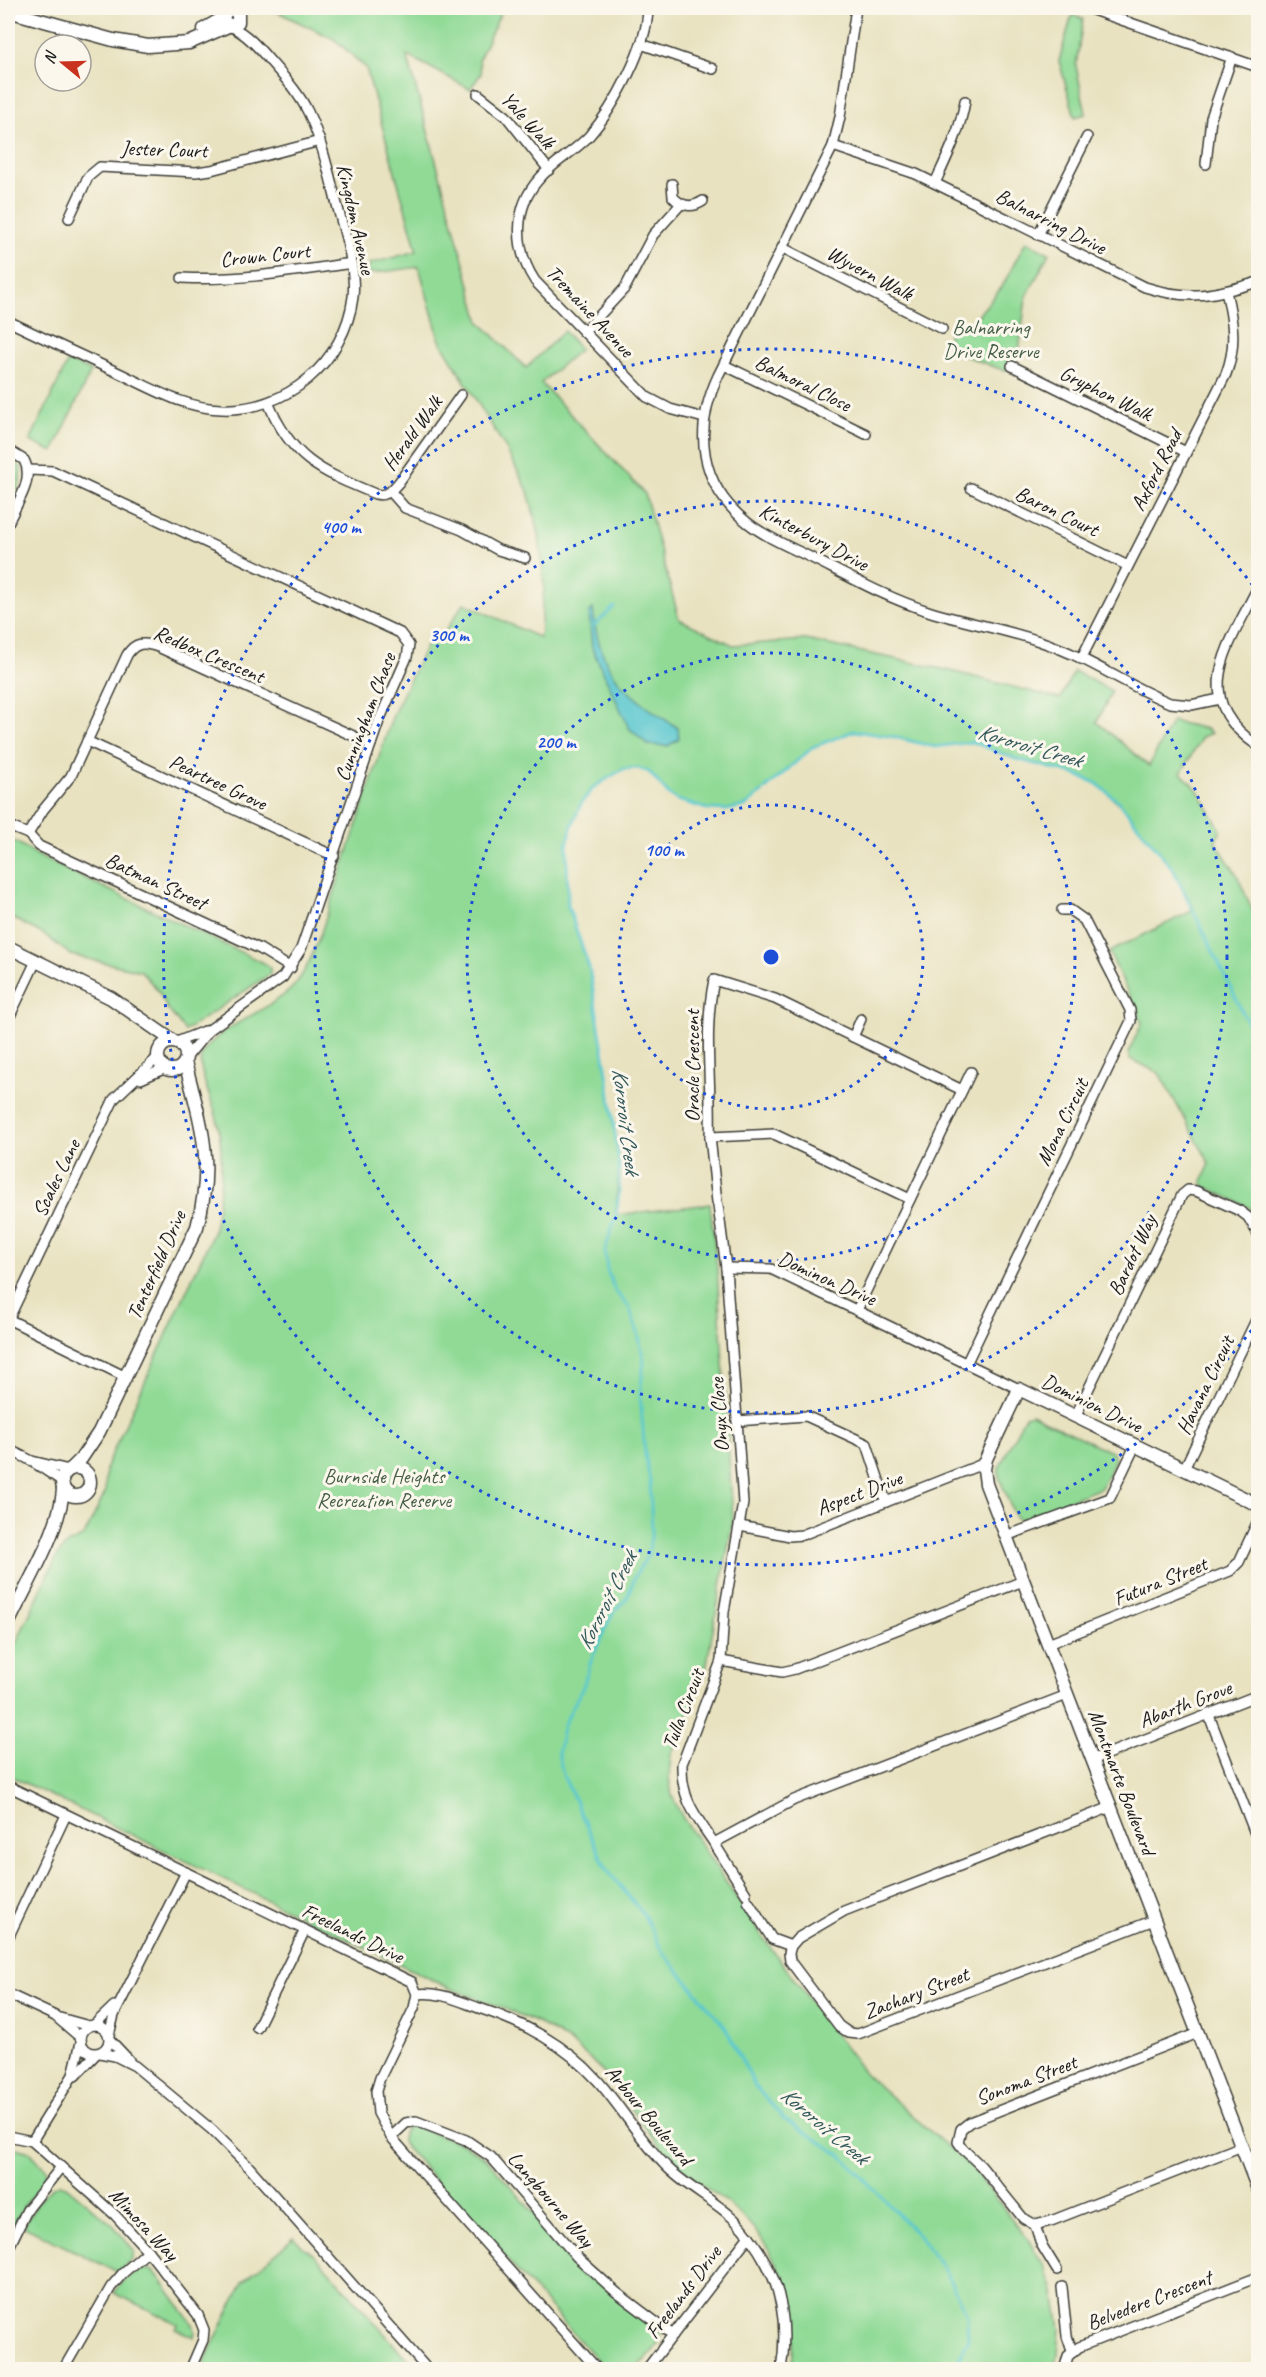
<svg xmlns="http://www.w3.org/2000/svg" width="1266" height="2377" font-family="Caveat,sans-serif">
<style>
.green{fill:#90da96;stroke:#567b59;stroke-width:1.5}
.water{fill:#5bc8cf;stroke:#3c7276;stroke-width:1.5}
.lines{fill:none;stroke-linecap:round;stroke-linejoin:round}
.stream{stroke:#5bc8cf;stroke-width:3}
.minor-casing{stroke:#3b3a35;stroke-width:12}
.tertiary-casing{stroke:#3b3a35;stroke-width:15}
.minor{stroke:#fff;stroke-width:9}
.tertiary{stroke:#fff;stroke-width:12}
.ring{fill:none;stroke:#1d4ed8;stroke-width:3;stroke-dasharray:3 6}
.labels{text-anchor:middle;stroke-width:6;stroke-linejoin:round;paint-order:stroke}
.street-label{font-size:21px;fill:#1c1c1c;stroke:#fbf7ec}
.park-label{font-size:21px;fill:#455e47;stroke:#fbf7ec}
.water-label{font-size:22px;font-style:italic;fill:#32585b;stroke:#fbf7ec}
.centre{fill:#1d4ed8;stroke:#fbf7ec;stroke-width:3}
.ring-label{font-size:18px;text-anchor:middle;font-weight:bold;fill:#1d4ed8;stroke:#fbf7ec;stroke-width:6;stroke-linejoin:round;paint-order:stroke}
</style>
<rect width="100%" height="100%" fill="#fbf7ec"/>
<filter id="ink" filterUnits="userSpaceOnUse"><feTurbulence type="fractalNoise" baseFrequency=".0167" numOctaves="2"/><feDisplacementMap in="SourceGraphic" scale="12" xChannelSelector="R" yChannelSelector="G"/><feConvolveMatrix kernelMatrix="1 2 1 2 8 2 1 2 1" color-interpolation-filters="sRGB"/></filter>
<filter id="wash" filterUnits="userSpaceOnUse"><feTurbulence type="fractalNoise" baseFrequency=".008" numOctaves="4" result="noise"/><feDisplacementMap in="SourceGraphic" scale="24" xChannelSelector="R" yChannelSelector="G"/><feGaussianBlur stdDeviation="1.35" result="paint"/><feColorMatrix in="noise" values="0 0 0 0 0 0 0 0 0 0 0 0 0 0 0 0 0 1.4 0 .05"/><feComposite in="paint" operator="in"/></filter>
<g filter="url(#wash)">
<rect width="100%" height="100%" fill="#e8e2c0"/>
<g class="green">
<path d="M269,8h179l21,10 13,-10h21l-24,51 2,15 -11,15 -63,-34 73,267 46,46 38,-37 16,18 -39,34 104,111 34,125 54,26 73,-5 141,30 113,29 14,-28 38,20 -15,31 52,44 23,-45 34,8 5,4 -9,4 -21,36 16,16 24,42 -6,10 22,34 21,48v299l-9,-15 -45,-21 -2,-5 8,-17 -51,-91 -29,-14 -2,-6 14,-30 -33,-71 85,-42 -21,-41 -47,-59 -30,-27 -22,-9 -58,-15 -43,-17 -38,5 -41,-10 -40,-6 -41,16 -67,59 -20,4 -19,-1 -30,-9 -8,-5 -20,-23 -11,-4 -15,1 -29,18 -12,15 -10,23 -5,20 1,61 21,61 18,106 12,91 -3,51 94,-11 7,64 16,252 -28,154 -34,81 -2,22 3,19 11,22 79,118 103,138 108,95 56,72 16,26 8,21 7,40 -2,27 -3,14h-264c11,-60 -12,-123 -59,-162 -18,-15 -38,-26 -54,-42 -30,-28 -50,-65 -77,-95 -44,-48 -96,-60 -154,-83l-439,-212v-115l49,-104 10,-12 17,-8 21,-43 1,-26 107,-234c8,-38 12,-76 4,-114 -3,-15 -22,-53 -15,-65 18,-29 65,-42 89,-65 15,-15 22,-37 30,-56l72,-218 38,-80 9,4 24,-36 76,35 4,-52 -5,-52 -11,-43 -23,-44 -65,-106 -21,-74 -52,7 2,-10 48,-13 -51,-183 -32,-29z"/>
<polygon points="1072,15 1083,19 1076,66 1086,114 1075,117 1059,61"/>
<path d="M1026,241l23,12 -23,45 -7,53 -5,-1 -3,15 -6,6 -58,-22c4,-20 -4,-12 11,-31l11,8 33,-39z"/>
<polygon points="68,361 91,371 53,452 30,441"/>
<polygon points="8,458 21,467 20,483 8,512"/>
<polygon points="8,839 16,842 42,858 266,964 270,968 270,974 185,1031 167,1008 159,992 141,971 71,955 45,935 8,916"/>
<polygon points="1031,1414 1113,1453 1115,1459 1101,1488 1020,1520 1015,1517 999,1477 999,1468 1025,1416"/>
<path d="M411,2125l55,20 20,13 92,106 82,67c1,9 -2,14 -8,21 -16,20 -33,25 -54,9l-195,-217c-4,-8 1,-15 8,-19z"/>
<polygon points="8,2146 30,2152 46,2170 45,2182 24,2206 16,2223 8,2219"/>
<path d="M59,2184l7,2 48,40 20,25 -2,9 -14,12 -94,-45c8,-15 18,-37 35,-43z"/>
<polygon points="294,2237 303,2247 314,2254 416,2369 201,2369 243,2282"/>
<polygon points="141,2268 153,2271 158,2276 193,2324 195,2331 194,2337 176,2329 178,2324 114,2293 124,2281"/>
</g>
<path class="water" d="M593,609c5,65 34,86 85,119l1,11 -11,7 -20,-1 -19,-17 -37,-80 -3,-35z"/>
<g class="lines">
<g class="stream">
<polyline points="595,625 614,607"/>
<polyline points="954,2370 968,2340 967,2315 946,2273 920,2237 841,2155 783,2118 755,2086 725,2027 662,1951 644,1915 607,1870 563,1775 558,1752 564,1724 583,1687 591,1661 605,1629 613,1613 627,1598 636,1574 648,1555 652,1530 650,1481 645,1454 640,1394 644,1361 638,1333 629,1307 615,1291 607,1270 605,1251 616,1215 619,1193 619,1164 607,1073 589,967 568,906 567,845 572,825 582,802 594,787 623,769 638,768 649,772 669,795 677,800 707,809 726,810 746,806 813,747 854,731 894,737 935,747 973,742 1016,759 1074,774 1096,783 1119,802 1173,869 1258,1044"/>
</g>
</g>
</g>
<g filter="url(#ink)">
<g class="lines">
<defs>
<g id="minor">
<path d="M648,8c0,37 -34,100 -59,128 -15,16 -35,26 -49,42 -27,29 -26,71 -5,103l112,116 23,12 34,9"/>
<path d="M856,8l-16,109 -7,29 -115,230c-25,54 -19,109 30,147 19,15 42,24 64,35 38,19 75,40 116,53 38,12 77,18 114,31 45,15 84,43 128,61l21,2 29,-6"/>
<polyline points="1087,8 1258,67"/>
<polyline points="641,44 713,69"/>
<polyline points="478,94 506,116 549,170"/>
<path d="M833,146l83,28 229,113c44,14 70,8 113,-5"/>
<polyline points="1206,164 1211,118 1232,57"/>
<path d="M935,183c13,-28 25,-52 30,-82"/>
<path d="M672,184l1,13c9,10 20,11 30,4"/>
<polyline points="69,218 88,177 100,167 196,172 211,170 320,141"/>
<polyline points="1038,235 1087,137"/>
<polyline points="783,248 942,329"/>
<path d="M182,278c58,3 113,-7 170,-15"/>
<path d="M8,321c37,18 74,35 111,52 32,15 65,35 102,36 65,3 124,-47 132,-112 3,-29 -7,-58 -14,-85 -9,-33 -16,-69 -31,-100 -9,-19 -24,-35 -38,-51 -12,-14 -23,-27 -40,-35"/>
<polyline points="584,332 625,288 653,235 681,204"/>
<polyline points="724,365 866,434"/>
<polyline points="1012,366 1186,452"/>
<path d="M268,402c24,58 52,69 107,92 12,3 17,-4 24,-12l62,-87"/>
<path d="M8,450l16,10c11,20 -8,44 -16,63"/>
<polyline points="28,470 53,471 400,633 409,645 407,657 379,721 301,949 283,977 209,1030 186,1058"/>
<polyline points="971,488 1128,566"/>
<polyline points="391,492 405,508 462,530 498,550 525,558"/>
<path d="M1258,587c-29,59 -71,111 0,159"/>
<path d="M1081,659l145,-285c11,-29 7,-53 0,-83"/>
<polyline points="87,741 334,856"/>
<polyline points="8,826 28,834 39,846 260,949 291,968"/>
<path d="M28,834l15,-24 28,-34 56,-121c8,-13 17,-13 31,-8l213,97"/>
<polyline points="8,1020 36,961"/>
<polyline points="853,1037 861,1019"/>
<polyline points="177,1042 204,1031"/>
<polyline points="141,1079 166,1068"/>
<polyline points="710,1137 717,1202"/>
<path d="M910,1199l-136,-65 -64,3c2,-53 -7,-105 4,-157l61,19 187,91"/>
<polyline points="718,1205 726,1268 743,1503 724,1612 721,1661"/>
<polyline points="726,1268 771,1269 1019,1389"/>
<polyline points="857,1310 971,1072"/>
<polyline points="8,1319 126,1377"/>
<polyline points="8,1320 114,1099 158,1057"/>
<polyline points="966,1364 1131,1021 1130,1010 1084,920 1070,910 1062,910"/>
<polyline points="1075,1417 1182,1195 1188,1190 1196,1191 1240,1211 1248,1217 1258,1234"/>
<polyline points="737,1421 806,1416 867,1444 886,1502"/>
<polyline points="8,1449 32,1461 69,1470"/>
<polyline points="36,1464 62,1481"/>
<polyline points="1184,1469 1258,1316"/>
<polyline points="740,1526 790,1536 802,1535 980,1465 986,1459"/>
<polyline points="1006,1536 1110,1498 1135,1446"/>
<path d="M1023,1581l-228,88 -13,3 -61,-11 -39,103c-1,35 13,51 32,79l80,-43 273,-105"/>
<polyline points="1048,1644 1230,1571 1239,1562 1258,1521"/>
<polyline points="1208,1713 1258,1841"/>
<polyline points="1092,1760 1258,1695"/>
<polyline points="8,1786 412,1982 417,1994 414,2008 380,2078 376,2091 378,2113 391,2137 598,2370"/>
<polyline points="1111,1807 844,1911 798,1938 791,1946 789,1953 790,1961 839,2026 849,2033 858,2034 1154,1920"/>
<polyline points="714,1843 746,1894"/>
<polyline points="748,1901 772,1939 791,1946"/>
<polyline points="8,1938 66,1815"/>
<polyline points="8,1994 55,2016 81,2038"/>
<path d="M417,1994c22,-3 42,7 62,14 45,15 86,36 119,73 24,27 42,59 68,85 20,21 47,33 68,53 13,13 24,29 32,44 18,33 21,71 15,107"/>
<polyline points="60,2018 89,2026"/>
<circle cx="95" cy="2039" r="14"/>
<polyline points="94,2025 114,2006"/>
<polyline points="257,2028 305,1930"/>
<polyline points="1198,2033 970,2122 961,2129 958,2142 963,2149 981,2166 1023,2218 1035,2225 1051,2221 1242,2146"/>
<polyline points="109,2035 114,2015 186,1872"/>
<polyline points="110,2040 129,2060"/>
<polyline points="100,2053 115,2056 135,2066 212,2130 249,2167 428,2370"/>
<polyline points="75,2076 96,2054"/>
<polyline points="8,2136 32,2141 115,2215 148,2251 198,2315 204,2330 203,2340 190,2370"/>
<polyline points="391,2137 406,2123 416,2121 466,2140 491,2157 577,2257 616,2292 673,2335"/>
<polyline points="32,2141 73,2075 81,2042"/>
<polyline points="1035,2225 1041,2244 1057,2270"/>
<polyline points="8,2249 27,2210 61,2167"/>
<polyline points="1062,2287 1067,2336 1072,2351"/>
<polyline points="63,2370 111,2287 123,2273 148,2251"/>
<polyline points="646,2370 749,2236"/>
<polyline points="1064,2370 1068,2356 1079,2347 1258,2277"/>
</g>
<g id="tertiary">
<polyline points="8,11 113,40 148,46 189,43 228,26"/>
<polyline points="224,22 232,26 238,22 238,13 231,9"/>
<polyline points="204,29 223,18 226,11 233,8"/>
<polyline points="8,947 111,998 173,1041"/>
<circle cx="172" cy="1056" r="14"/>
<circle cx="76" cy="1482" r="14"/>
<path d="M71,1469l10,-10 18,-27 98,-205c18,-65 4,-103 -12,-165"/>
<polyline points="1258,1505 1019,1389 986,1459 984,1469 986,1484 1258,2189"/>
<path d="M8,1624c17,-37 55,-98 55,-138"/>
</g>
</defs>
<use href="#minor" class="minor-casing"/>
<use href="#tertiary" class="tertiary-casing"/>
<use href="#minor" class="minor"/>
<use href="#tertiary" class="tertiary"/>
</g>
</g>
<g class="ring">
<circle cx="771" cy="957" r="152"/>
<circle cx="771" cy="957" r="304"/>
<circle cx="771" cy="957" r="456"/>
<path d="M1257 1323A608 608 0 1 1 1257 591"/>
</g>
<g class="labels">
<g class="street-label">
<text transform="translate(528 120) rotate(48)" y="7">Yale Walk</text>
<text transform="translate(164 149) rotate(2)" y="7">Jester Court</text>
<text transform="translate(356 219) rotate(77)" y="7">Kingdom Avenue</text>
<text transform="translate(1051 221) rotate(27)" y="7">Balnarring Drive</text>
<text transform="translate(265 255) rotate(-6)" y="7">Crown Court</text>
<text transform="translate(870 273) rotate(28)" y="7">Wyvern Walk</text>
<text transform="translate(590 311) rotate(47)" y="7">Tremaine Avenue</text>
<text transform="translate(803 383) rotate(26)" y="7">Balmoral Close</text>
<text transform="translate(1106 393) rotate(26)" y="7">Gryphon Walk</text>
<text transform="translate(412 433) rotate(-54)" y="7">Herald Walk</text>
<text transform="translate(1156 470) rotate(-63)" y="7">Axford Road</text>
<text transform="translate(1057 511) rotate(26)" y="7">Baron Court</text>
<text transform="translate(814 537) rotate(28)" y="7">Kinterbury Drive</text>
<text transform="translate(209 654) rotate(23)" y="7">Redbox Crescent</text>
<text transform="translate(365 717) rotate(-69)" y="7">Cunningham Chase</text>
<text transform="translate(218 782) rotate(25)" y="7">Peartree Grove</text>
<text transform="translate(156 881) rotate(25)" y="7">Batman Street</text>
<text transform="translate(692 1066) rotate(-90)" y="7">Oracle Crescent</text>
<text transform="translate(1062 1122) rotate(-64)" y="7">Mona Circuit</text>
<text transform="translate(56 1178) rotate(-64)" y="7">Scales Lane</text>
<text transform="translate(1132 1255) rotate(-65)" y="7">Bardot Way</text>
<text transform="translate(156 1265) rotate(-66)" y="7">Tenterfield Drive</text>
<text transform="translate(827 1278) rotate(24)" y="7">Dominon Drive</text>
<text transform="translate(1205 1385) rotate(-64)" y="7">Havana Circuit</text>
<text transform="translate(1092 1403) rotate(26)" y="7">Dominion Drive</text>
<text transform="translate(719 1415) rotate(-94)" y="7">Onyx Close</text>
<text transform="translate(859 1493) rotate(-21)" y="7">Aspect Drive</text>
<text transform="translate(1160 1581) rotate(-22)" y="7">Futura Street</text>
<text transform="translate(1185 1704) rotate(-21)" y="7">Abarth Grove</text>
<text transform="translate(683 1709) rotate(-69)" y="7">Tulla Circuit</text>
<text transform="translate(1122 1782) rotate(69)" y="7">Montmarte Boulevard</text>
<text transform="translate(353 1933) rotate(26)" y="7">Freelands Drive</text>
<text transform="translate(916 1993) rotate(-21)" y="7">Zachary Street</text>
<text transform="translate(1026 2080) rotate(-21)" y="7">Sonoma Street</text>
<text transform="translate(649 2115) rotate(50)" y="7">Arbour Boulevard</text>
<text transform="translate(551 2199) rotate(49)" y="7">Langbourne Way</text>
<text transform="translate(144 2224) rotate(47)" y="7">Mimosa Way</text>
<text transform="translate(683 2292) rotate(-53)" y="7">Freelands Drive</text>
<text transform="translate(1149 2300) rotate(-21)" y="7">Belvedere Crescent</text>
</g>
<g class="park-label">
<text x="991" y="334">Balnarring<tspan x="991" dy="24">Drive Reserve</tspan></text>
<text x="384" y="1483">Burnside Heights<tspan x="384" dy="24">Recreation Reserve</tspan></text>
</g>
<g class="water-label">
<text transform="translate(1030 745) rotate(16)" y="8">Kororoit Creek</text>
<text transform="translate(627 1121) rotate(83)" y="8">Kororoit Creek</text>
<text transform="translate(606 1600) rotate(-63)" y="8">Kororoit Creek</text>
<text transform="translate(825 2125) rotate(40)" y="8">Kororoit Creek</text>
</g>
</g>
<circle cx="771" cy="957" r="9" class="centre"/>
<g class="ring-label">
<text x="341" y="533">400 m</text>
<text x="449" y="641">300 m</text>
<text x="556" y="748">200 m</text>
<text x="664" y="856">100 m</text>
</g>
<rect width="1266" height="2377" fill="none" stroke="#fbf7ec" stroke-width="30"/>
<g transform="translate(63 63) rotate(289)"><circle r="28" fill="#fbf7ec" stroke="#a29f99" stroke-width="1.5"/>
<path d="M0-4.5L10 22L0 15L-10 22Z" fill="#c8321e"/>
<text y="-9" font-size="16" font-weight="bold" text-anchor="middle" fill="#1c1c1c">N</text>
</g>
</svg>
